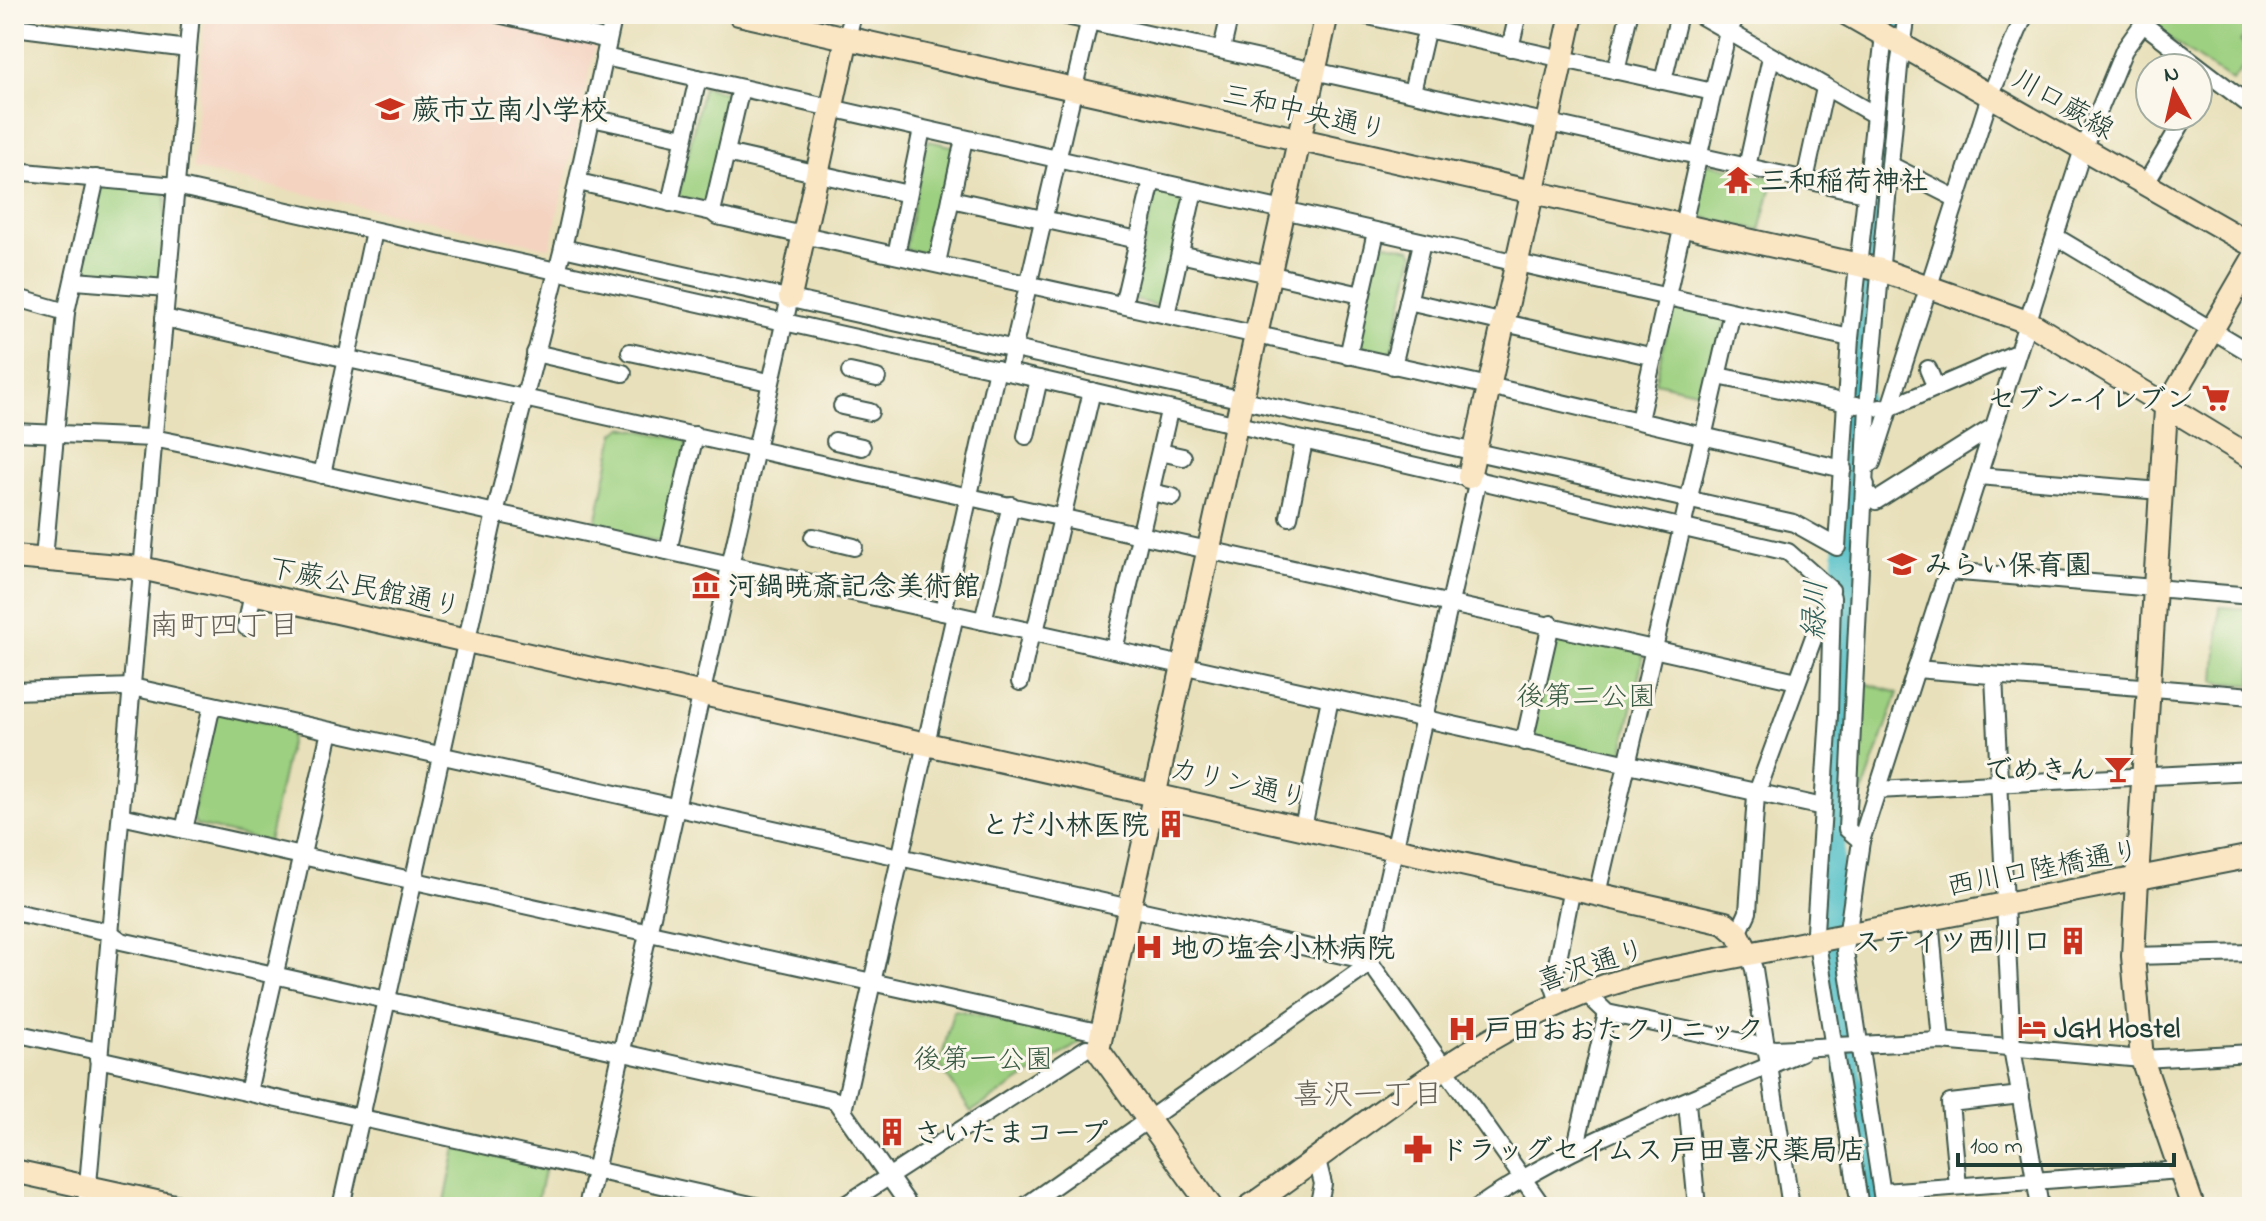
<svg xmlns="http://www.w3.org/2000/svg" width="2266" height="1221" font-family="'Indie Flower','Klee One',sans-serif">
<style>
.built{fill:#f4d3c1}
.green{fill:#9dd080;stroke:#5e865a;stroke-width:2}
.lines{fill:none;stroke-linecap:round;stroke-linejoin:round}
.river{stroke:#52c0c7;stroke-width:26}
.street-casing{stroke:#3d5548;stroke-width:20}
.secondary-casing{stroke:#3d5548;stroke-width:26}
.street{stroke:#fff;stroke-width:16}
.secondary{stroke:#fbe6c4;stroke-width:22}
.labels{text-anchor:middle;stroke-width:6;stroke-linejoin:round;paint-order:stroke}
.street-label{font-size:28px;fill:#1f3d34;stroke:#fbf7ec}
.poi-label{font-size:28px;font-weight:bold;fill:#1f3d34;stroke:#fbf7ec;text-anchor:start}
.park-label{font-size:28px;fill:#385a43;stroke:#fbf7ec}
.water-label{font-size:30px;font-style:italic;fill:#2c5e59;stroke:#fbf7ec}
.neighbourhood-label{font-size:30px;fill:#666158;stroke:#fbf7ec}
</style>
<rect width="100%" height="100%" fill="#fbf7ec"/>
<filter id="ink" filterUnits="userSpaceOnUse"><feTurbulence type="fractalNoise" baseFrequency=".0125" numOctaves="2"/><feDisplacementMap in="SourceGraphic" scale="16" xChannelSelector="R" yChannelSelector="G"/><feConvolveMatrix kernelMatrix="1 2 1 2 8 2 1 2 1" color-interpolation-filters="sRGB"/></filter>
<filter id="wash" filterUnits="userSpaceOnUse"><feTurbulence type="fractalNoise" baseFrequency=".006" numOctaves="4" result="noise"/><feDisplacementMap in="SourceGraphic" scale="32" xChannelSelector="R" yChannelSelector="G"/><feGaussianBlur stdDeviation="1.8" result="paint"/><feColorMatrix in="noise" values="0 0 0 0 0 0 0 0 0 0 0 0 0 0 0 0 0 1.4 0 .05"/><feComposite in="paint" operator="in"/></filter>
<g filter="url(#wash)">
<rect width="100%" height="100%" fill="#e8e0ba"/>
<polygon class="built" points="205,14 460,14 590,43 595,48 550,248 193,169"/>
<g class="green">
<polygon points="2158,14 2242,14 2237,21 2248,32 2240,42 2252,52 2252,57 2232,81 2156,30 2154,20"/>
<polygon points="703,87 733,94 707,204 678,198"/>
<polygon points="929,141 956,147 931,255 905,249 925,145"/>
<polygon points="1706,163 1774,178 1760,231 1693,215"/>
<polygon points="102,186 163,189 166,198 161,280 85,277 83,273"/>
<polygon points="1159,191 1184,196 1186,200 1160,306 1134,300 1132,295 1155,193"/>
<polygon points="1383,243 1411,249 1414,254 1391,353 1385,357 1358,352 1356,343 1378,247"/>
<polygon points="1672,305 1726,318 1709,394 1655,382"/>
<polygon points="623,427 685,440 687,445 665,538 661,542 600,530 596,523 615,433"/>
<polygon points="2220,607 2252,609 2252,685 2215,682"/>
<polygon points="1555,633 1640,652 1643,656 1622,756 1532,738"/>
<polygon points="1864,683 1898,693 1855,815"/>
<polygon points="222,712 293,728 268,842 196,825 192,816 214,716"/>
<polygon points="956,1010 1080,1037 1081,1042 971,1112 940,1065 953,1011"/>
<polygon points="456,1148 545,1167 536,1207 444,1207"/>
</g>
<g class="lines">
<polyline class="river" points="1871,1207 1829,959 1828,920 1845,570 1865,288 1896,14"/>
</g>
</g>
<g filter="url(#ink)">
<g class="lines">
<defs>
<g id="street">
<polyline points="498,14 608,40"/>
<polyline points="1057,14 1865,193"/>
<polyline points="1359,14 1713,92"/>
<polyline points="1698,14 1873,114"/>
<polyline points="2142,23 2252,107"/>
<polyline points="14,27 188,49"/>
<polyline points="847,38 853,14"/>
<polyline points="1510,48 1518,14"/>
<polyline points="1222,49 1230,14"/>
<polyline points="605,57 1850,338"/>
<polyline points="1616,71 1629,14"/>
<polyline points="1663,81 1679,14"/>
<polyline points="1412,92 1430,14"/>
<polyline points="2198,95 2209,76"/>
<polyline points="592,118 684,138"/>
<polyline points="726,153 908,194"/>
<polyline points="1890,165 1957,199"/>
<polyline points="1747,167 1771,57"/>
<polyline points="14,171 176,186 1039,379 1788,552 1831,590 1756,795 1748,912 1738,934"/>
<polyline points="1805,180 1825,88"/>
<polyline points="578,182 712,212 717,216 1489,386 1843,469"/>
<polyline points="2146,183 2186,116"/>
<polyline points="951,199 1138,240"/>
<polyline points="670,203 698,78"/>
<polyline points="712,212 741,88"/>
<polyline points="2056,237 2252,354"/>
<polyline points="563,248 1794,523 1837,547 1850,338 1884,35"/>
<polyline points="1180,254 1361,295"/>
<polyline points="896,255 922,129"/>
<polyline points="937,263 964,139"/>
<polyline points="75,281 167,288"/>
<polyline points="14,297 66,312"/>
<polyline points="1408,301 1654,357"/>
<polyline points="1123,305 1152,181"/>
<polyline points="1166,315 1194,190"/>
<polyline points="164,318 1797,681"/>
<polyline points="630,352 769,382"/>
<polyline points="535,353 623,373"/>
<polyline points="1348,356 1376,232"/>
<polyline points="1393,366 1422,243"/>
<polyline points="1928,369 1936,388"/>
<polyline points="850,372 877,378"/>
<polyline points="1008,372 1091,14"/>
<polyline points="1718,376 1857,405"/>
<polyline points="842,406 870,412"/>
<polyline points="1880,408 1887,409 2016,353"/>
<polyline points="1639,420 1713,92 1728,31 1738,14"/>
<polyline points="14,432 153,438 202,448 1823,807"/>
<polyline points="1026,436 1039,379"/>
<polyline points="835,441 862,447"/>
<polyline points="1160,452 1183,457"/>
<polyline points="1872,463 1990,96 2025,14"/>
<polyline points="322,475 374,231"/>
<polyline points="1978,476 2161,491"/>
<polyline points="1866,485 1865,491 1876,501 1993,427"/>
<polyline points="1151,492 1173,497"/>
<polyline points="1289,517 1304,441"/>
<polyline points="813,537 854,547"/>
<polyline points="668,551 695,435"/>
<polyline points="44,559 66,312 96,178"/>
<polyline points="1948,571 2252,596"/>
<polyline points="1832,597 1829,715 1815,931 1860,1207"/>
<polyline points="943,612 997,369"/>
<polyline points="983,621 1011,505"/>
<polyline points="246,627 253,593"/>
<polyline points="1035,632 1092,391"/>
<polyline points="1114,650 1169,411"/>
<polyline points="1916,669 2252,696"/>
<polyline points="1994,676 2012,1048 2040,1207"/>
<polyline points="1020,682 1031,632"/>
<polyline points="14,691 132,687 1369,961 1543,1207"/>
<polyline points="1524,742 1551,624"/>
<polyline points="1877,790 2252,771"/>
<polyline points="121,816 1102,1033"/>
<polyline points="1303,827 1330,699"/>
<polyline points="184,830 212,705"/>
<polyline points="1861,841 1847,829 1868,406 1899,67 1907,14"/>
<polyline points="1597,894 1732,312"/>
<polyline points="14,912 109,932 121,941 835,1100 910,1207"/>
<polyline points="1930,919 1941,1041"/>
<polyline points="1748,954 1754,969 1791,1207"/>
<polyline points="2133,956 2252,953"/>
<polyline points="1585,992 1607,1013 1775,1049 1941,1041 2142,1059 2252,1053"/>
<polyline points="1559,1002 1553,984 1572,888"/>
<polyline points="14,1033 98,1051"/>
<polyline points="98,1059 760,1207"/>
<polyline points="248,1092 330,731"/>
<polyline points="1687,1103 1697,1207"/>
<polyline points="843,1111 955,615"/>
<polyline points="1575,1150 1607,1013"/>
<polyline points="1317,1160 1323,1184 1318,1207"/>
<polyline points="1958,1186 1950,1103 2021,1095"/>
<polyline points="1883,1192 2181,1170"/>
<polyline points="86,1207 191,14"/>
<polyline points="341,1207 495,513 563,248 614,14"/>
<polyline points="587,1207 790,297"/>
<polyline points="842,1207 1087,1048 1098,1050"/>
<polyline points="1024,1207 1361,970 1369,961 1478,479"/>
<path d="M1478,1207c97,-67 214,-107 323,-155"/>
<polyline points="1884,1207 1845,951 1861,841 2083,149 2124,50 2150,14"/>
</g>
<g id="secondary">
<polyline points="739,14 1881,270 2030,323 2252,458"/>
<polyline points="1847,14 2252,245"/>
<polyline points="790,297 847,38"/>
<polyline points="1469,477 1572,14"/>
<polyline points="14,557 141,568 1725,923 1738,934 1748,954"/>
<polyline points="14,1171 179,1207"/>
<polyline points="1211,1207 1098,1050 1327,14"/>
<path d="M1249,1207c124,-86 258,-205 407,-235l596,-116"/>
<polyline points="2193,1207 2142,1059 2133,956 2137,879 2166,409 2252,261"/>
</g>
</defs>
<use href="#street" class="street-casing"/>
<use href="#secondary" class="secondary-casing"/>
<use href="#street" class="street"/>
<use href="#secondary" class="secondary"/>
</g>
</g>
<defs>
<symbol id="school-bare" viewBox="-9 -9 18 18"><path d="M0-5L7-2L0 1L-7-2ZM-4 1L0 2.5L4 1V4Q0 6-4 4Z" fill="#c8321e" stroke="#fbf7ec" stroke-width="2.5" paint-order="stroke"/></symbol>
<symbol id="temple-bare" viewBox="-9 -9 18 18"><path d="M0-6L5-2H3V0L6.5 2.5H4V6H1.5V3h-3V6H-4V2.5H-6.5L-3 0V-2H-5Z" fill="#c8321e" stroke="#fbf7ec" stroke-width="2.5" paint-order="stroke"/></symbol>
<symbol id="supermarket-bare" viewBox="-9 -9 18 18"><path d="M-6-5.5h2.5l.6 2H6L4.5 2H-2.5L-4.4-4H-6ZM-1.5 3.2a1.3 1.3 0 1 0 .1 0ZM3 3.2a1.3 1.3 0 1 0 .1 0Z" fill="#c8321e" stroke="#fbf7ec" stroke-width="2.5" paint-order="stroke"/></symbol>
<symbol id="museum-bare" viewBox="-9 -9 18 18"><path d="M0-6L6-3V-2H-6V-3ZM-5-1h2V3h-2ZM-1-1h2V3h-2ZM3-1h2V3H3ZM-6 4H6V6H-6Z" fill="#c8321e" stroke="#fbf7ec" stroke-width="2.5" paint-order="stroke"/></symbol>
<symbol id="bar-bare" viewBox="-9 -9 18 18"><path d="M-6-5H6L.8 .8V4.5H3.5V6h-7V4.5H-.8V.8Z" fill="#c8321e" stroke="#fbf7ec" stroke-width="2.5" paint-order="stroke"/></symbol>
<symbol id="building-bare" viewBox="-9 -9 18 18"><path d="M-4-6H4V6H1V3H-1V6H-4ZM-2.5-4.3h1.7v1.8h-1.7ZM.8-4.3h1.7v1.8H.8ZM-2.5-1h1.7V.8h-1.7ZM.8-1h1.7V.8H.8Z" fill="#c8321e" stroke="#fbf7ec" stroke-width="2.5" paint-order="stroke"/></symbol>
<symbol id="hospital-bare" viewBox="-9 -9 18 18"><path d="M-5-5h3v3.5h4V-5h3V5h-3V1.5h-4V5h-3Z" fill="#c8321e" stroke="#fbf7ec" stroke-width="2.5" paint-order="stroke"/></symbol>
<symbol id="hotel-bare" viewBox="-9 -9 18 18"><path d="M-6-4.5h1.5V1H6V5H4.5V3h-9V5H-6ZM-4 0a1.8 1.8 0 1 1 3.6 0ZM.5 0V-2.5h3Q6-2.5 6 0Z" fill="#c8321e" stroke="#fbf7ec" stroke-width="2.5" paint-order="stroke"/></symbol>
<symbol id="pharmacy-bare" viewBox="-9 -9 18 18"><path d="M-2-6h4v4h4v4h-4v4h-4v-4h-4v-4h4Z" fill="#c8321e" stroke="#fbf7ec" stroke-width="2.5" paint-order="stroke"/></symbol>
</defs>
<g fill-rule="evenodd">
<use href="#school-bare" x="370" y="89" width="40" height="40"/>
<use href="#temple-bare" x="1718" y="160" width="40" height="40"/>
<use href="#supermarket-bare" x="2196" y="378" width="40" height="40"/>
<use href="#school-bare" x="1882" y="544" width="40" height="40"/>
<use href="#museum-bare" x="686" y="565" width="40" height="40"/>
<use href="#bar-bare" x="2098" y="749" width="40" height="40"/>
<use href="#building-bare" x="1151" y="804" width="40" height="40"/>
<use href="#building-bare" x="2053" y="921" width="40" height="40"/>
<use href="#hospital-bare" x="1129" y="927" width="40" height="40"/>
<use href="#hotel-bare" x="2012" y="1007" width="40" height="40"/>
<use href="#hospital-bare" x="1442" y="1009" width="40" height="40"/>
<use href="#building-bare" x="872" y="1112" width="40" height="40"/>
<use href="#pharmacy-bare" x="1398" y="1129" width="40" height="40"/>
</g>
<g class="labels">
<g class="street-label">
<text transform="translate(2064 103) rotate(30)" y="10">川口蕨線</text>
<text transform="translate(1305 111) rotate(13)" y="10">三和中央通り</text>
<text transform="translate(365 586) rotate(12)" y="10">下蕨公民館通り</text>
<text transform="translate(1239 782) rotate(13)" y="10">カリン通り</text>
<text transform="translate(2043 867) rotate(-11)" y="10">西川口陸橋通り</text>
<text transform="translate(1591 964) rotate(-18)" y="10">喜沢通り</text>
</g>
<g class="poi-label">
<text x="412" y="119">蕨市立南小学校</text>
<text x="1760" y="190">三和稲荷神社</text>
<text x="2194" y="408" text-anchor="end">セブン-イレブン</text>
<text x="1924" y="574">みらい保育園</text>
<text x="728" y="595">河鍋暁斎記念美術館</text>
<text x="2096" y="779" text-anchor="end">でめきん</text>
<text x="1149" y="834" text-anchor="end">とだ小林医院</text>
<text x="2051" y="951" text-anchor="end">ステイツ西川口</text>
<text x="1171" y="957">地の塩会小林病院</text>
<text x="2054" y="1037">JGH Hostel</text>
<text x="1484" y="1039">戸田おおたクリニック</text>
<text x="914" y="1142">さいたまコープ</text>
<text x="1440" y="1159">ドラッグセイムス 戸田喜沢薬局店</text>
</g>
<g class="park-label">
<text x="1586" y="705">後第二公園</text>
<text x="983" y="1068">後第一公園</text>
</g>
<g class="water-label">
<text transform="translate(1814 610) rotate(-87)" y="10">緑川</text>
</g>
<g class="neighbourhood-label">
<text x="224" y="635">南町四丁目</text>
<text x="1368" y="1104">喜沢一丁目</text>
</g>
</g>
<rect width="2266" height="1221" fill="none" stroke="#fbf7ec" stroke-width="48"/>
<g transform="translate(2174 92) rotate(352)"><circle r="38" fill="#fbf7ec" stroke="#a3ada2" stroke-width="2"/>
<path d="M0-6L14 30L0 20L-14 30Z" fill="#c8321e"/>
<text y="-12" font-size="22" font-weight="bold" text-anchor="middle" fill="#1f3d34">N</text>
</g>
<path d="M1958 1153v12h216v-12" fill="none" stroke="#1f3d34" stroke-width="4"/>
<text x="1970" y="1153" font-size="24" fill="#1f3d34" stroke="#fbf7ec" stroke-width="6" paint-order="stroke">100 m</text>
</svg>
